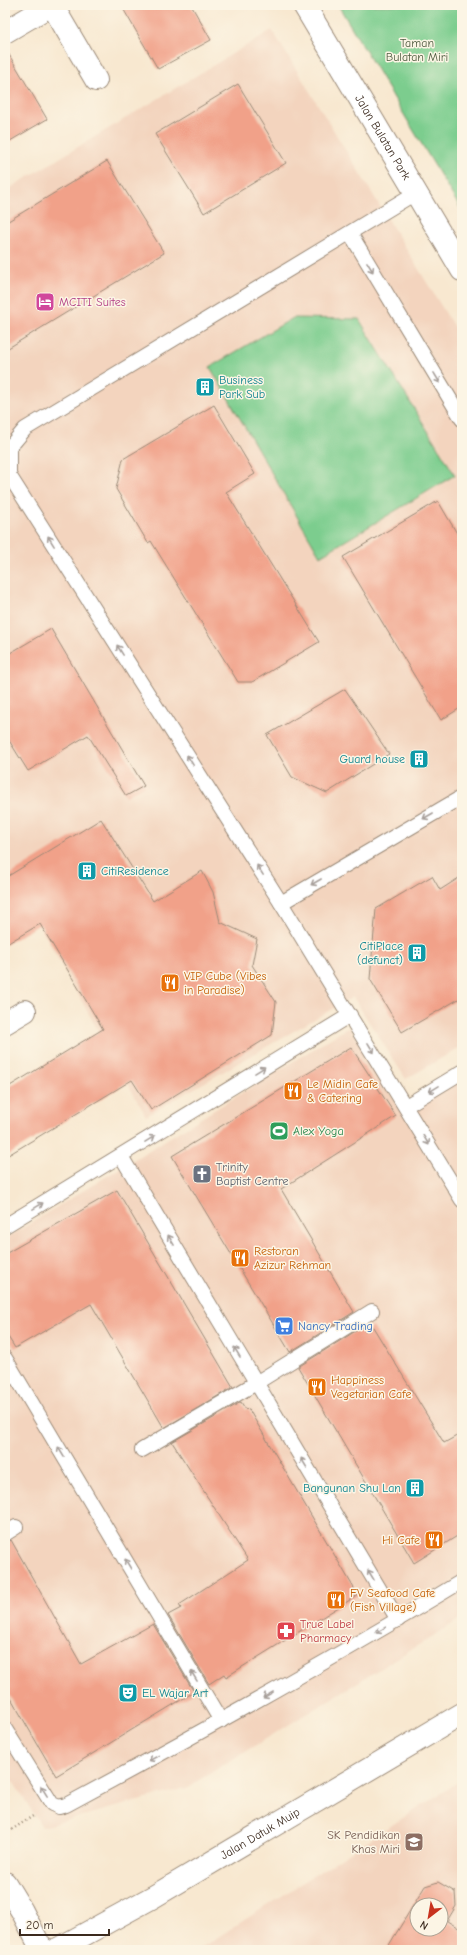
<svg xmlns="http://www.w3.org/2000/svg" width="467" height="1955" font-family="'Comic Neue',sans-serif">
<style>
.built{fill:#f3d4be;fill-rule:evenodd}
.green{fill:#7ccd8e;stroke:#5c7c56}
.building{fill:#f1a189;fill-rule:evenodd}
.lines{fill:none;stroke-linecap:round;stroke-linejoin:round}
.service-casing{stroke:#9a8977;stroke-width:16}
.minor-casing{stroke:#9a8977;stroke-width:24}
.tertiary-casing{stroke:#9a8977;stroke-width:24}
.path{stroke:#9a8977;stroke-width:2.5;stroke-dasharray:1 3;stroke-linecap:butt}
.service{stroke:#fff;stroke-width:14}
.minor{stroke:#fff;stroke-width:22}
.tertiary{stroke:#fff;stroke-width:22}
.oneway{stroke:#a79f9a}
.labels{text-anchor:middle;stroke-width:3;stroke-linejoin:round;paint-order:stroke}
.park-label{font-size:12px;fill:#4e5b40;stroke:#fcf5e5}
.street-label{font-size:12px;fill:#3b2a1e;stroke:#fcf5e5}
.hotel-label{font-size:12px;fill:#b23c85;stroke:#fcf5e5;text-anchor:start}
.culture-label{font-size:12px;fill:#0d838f;stroke:#fcf5e5;text-anchor:start}
.food-label{font-size:12px;fill:#c56008;stroke:#fcf5e5;text-anchor:start}
.leisure-label{font-size:12px;fill:#27864d;stroke:#fcf5e5;text-anchor:start}
.worship-label{font-size:12px;fill:#5b616d;stroke:#fcf5e5;text-anchor:start}
.shop-label{font-size:12px;fill:#366cbe;stroke:#fcf5e5;text-anchor:start}
.health-label{font-size:12px;fill:#be3a42;stroke:#fcf5e5;text-anchor:start}
.education-label{font-size:12px;fill:#785e54;stroke:#fcf5e5;text-anchor:end}
</style>
<rect width="100%" height="100%" fill="#fcf5e5"/>
<filter id="ink" filterUnits="userSpaceOnUse"><feTurbulence type="fractalNoise" baseFrequency=".025" numOctaves="2"/><feDisplacementMap in="SourceGraphic" scale="8" xChannelSelector="R" yChannelSelector="G"/><feConvolveMatrix kernelMatrix="1 2 1 2 8 2 1 2 1" color-interpolation-filters="sRGB"/></filter>
<filter id="wash" filterUnits="userSpaceOnUse"><feTurbulence type="fractalNoise" baseFrequency=".012" numOctaves="4" result="noise"/><feDisplacementMap in="SourceGraphic" scale="16" xChannelSelector="R" yChannelSelector="G"/><feGaussianBlur stdDeviation="0.9" result="paint"/><feColorMatrix in="noise" values="0 0 0 0 0 0 0 0 0 0 0 0 0 0 0 0 0 1.4 0 .05"/><feComposite in="paint" operator="in"/></filter>
<g filter="url(#wash)">
<rect width="100%" height="100%" fill="#f8e8d0"/>
<g class="built">
<polygon points="272,30 462,340 462,1046 406,1079 353,997 146,1116 5,864 5,191"/>
<polygon points="349,1027 404,1113 462,1077 462,1618 186,1788 42,1827 5,1769 5,1239"/>
<path d="M462,1780v170h-264l73,-47zM417,1905h24v24h-24z"/>
</g>
<g class="green">
<polygon points="338,5 462,5 462,211"/>
<polygon points="293,318 359,319 455,475 320,556 210,367"/>
</g>
<g id="blocks">
<g class="building">
<polygon points="121,5 191,5 211,40 158,69"/>
<polygon points="5,48 47,119 5,144"/>
<polygon points="238,84 286,163 204,213 155,134"/>
<polygon points="107,161 164,253 5,350 5,223"/>
<polygon points="214,405 255,474 226,492 319,642 252,682 238,682 151,541 148,543 116,489 123,459"/>
<polygon points="438,501 462,542 462,707 441,720 343,557"/>
<polygon points="51,629 144,786 126,796 88,735 28,771 5,734 5,656"/>
<polygon points="345,689 389,754 327,793 292,777 267,735"/>
<polygon points="101,819 153,901 202,871 213,892 220,922 257,939 252,965 276,1002 272,1035 151,1110 132,1080 5,1157 5,1089 103,1029 40,924 5,945 5,878"/>
<polygon points="432,876 440,890 462,876 462,997 402,1032 370,979 376,909"/>
<polygon points="351,1047 396,1116 281,1189 354,1312 290,1352 172,1156"/>
<polygon points="117,1190 233,1387 164,1428 91,1304 15,1348 5,1332 5,1254"/>
<polygon points="362,1327 365,1331 373,1327 444,1443 462,1433 462,1533 414,1563 298,1367"/>
<polygon points="241,1402 246,1410 248,1408 358,1595 226,1677 224,1674 209,1684 168,1615 181,1608 179,1605 248,1560 172,1442"/>
<polygon points="11,1540 81,1664 153,1624 194,1692 56,1776 5,1688 5,1542"/>
<path d="M438,1882l17,10 1,14 -9,15 15,9v20h-76l39,-64zM417,1905h24v24h-24z"/>
</g>
</g>
</g>
<g filter="url(#ink)">
<use href="#blocks" fill-opacity="0" stroke="#9a8977" stroke-width="1"/>
<g class="lines">
<defs>
<g id="service">
<polyline points="417,192 25,429 9,448 9,475 281,903 462,1200"/>
<polyline points="350,233 462,419"/>
<polyline points="281,903 462,797"/>
<polyline points="406,1106 462,1072"/>
<polyline points="121,1156 398,1620"/>
<polyline points="5,1226 350,1015"/>
<polyline points="5,1358 221,1721"/>
<polyline points="142,1450 256,1383 372,1311"/>
<polyline points="5,1534 16,1527"/>
<path d="M5,1729l47,75 7,3 7,-2c134,-72 266,-145 396,-224"/>
</g>
<g id="minor">
<polyline points="52,5 96,80"/>
<polyline points="5,32 51,5"/>
<polyline points="5,1023 25,1011"/>
<polyline points="5,1883 22,1911 42,1950"/>
<path id="s1" d="M56,1950l97,-53 309,-183"/>
</g>
<g id="tertiary">
<path id="s2" d="M304,5l158,265"/>
</g>
</defs>
<use href="#service" class="service-casing"/>
<use href="#minor" class="minor-casing"/>
<use href="#tertiary" class="tertiary-casing"/>
<polyline class="path" points="5,1834 33,1816"/>
<use href="#service" class="service"/>
<use href="#minor" class="minor"/>
<use href="#tertiary" class="tertiary"/>
</g>
<defs><path id="oneway-shaft" d="M-6 0H5M1.5-3L5.5 0L1.5 3" fill="none" stroke-width="1.6" stroke-linecap="round" stroke-linejoin="round"/></defs>
<g class="oneway">
<use href="#oneway-shaft" transform="translate(370 267) rotate(59)"/>
<use href="#oneway-shaft" transform="translate(437 378) rotate(59)"/>
<use href="#oneway-shaft" transform="translate(51 541) rotate(-122)"/>
<use href="#oneway-shaft" transform="translate(120 650) rotate(-122)"/>
<use href="#oneway-shaft" transform="translate(190 760) rotate(-122)"/>
<use href="#oneway-shaft" transform="translate(428 816) rotate(150)"/>
<use href="#oneway-shaft" transform="translate(260 870) rotate(-122)"/>
<use href="#oneway-shaft" transform="translate(316 882) rotate(150)"/>
<use href="#oneway-shaft" transform="translate(371 1048) rotate(59)"/>
<use href="#oneway-shaft" transform="translate(260 1070) rotate(-32)"/>
<use href="#oneway-shaft" transform="translate(434 1089) rotate(148)"/>
<use href="#oneway-shaft" transform="translate(150 1139) rotate(-32)"/>
<use href="#oneway-shaft" transform="translate(426 1140) rotate(59)"/>
<use href="#oneway-shaft" transform="translate(38 1206) rotate(-31)"/>
<use href="#oneway-shaft" transform="translate(171 1240) rotate(-121)"/>
<use href="#oneway-shaft" transform="translate(237 1352) rotate(-121)"/>
<use href="#oneway-shaft" transform="translate(61 1452) rotate(-121)"/>
<use href="#oneway-shaft" transform="translate(304 1463) rotate(-121)"/>
<use href="#oneway-shaft" transform="translate(128 1564) rotate(-121)"/>
<use href="#oneway-shaft" transform="translate(371 1575) rotate(-121)"/>
<use href="#oneway-shaft" transform="translate(381 1630) rotate(150)"/>
<use href="#oneway-shaft" transform="translate(194 1676) rotate(-121)"/>
<use href="#oneway-shaft" transform="translate(268 1695) rotate(150)"/>
<use href="#oneway-shaft" transform="translate(154 1758) rotate(152)"/>
<use href="#oneway-shaft" transform="translate(44 1791) rotate(-122)"/>
</g>
</g>
<defs>
<symbol id="hotel-square" viewBox="-11 -11 22 22"><rect x="-9" y="-9" width="18" height="18" rx="4" fill="#d1479c" stroke="#fcf5e5"/><path d="M-6-4.5h1.5V1H6V5H4.5V3h-9V5H-6ZM-4 0a1.8 1.8 0 1 1 3.6 0ZM.5 0V-2.5h3Q6-2.5 6 0Z" fill="#fff"/></symbol>
<symbol id="building-square" viewBox="-11 -11 22 22"><rect x="-9" y="-9" width="18" height="18" rx="4" fill="#0f9aa8" stroke="#fcf5e5"/><path d="M-4-6H4V6H1V3H-1V6H-4ZM-2.5-4.3h1.7v1.8h-1.7ZM.8-4.3h1.7v1.8H.8ZM-2.5-1h1.7V.8h-1.7ZM.8-1h1.7V.8H.8Z" fill="#fff"/></symbol>
<symbol id="restaurant-square" viewBox="-11 -11 22 22"><rect x="-9" y="-9" width="18" height="18" rx="4" fill="#e8710a" stroke="#fcf5e5"/><path d="M-5-6h1v4h1v-4h1v4h1v-4h1v5L-1.5 .5V6h-2V.5L-5-1ZM5-6V6H3V1.5H1.5Q1.5-4 5-6Z" fill="#fff"/></symbol>
<symbol id="stadium-square" viewBox="-11 -11 22 22"><rect x="-9" y="-9" width="18" height="18" rx="4" fill="#2e9e5b" stroke="#fcf5e5"/><path d="M0-5a6.5 5 0 1 0 0 10a6.5 5 0 1 0 0-10ZM-3.5-1.8h7v3.6h-7Z" fill="#fff"/></symbol>
<symbol id="church-square" viewBox="-11 -11 22 22"><rect x="-9" y="-9" width="18" height="18" rx="4" fill="#6b7280" stroke="#fcf5e5"/><path d="M-1.2-6h2.4v3.5h3.3v2.4h-3.3V6h-2.4V-.1h-3.3v-2.4h3.3Z" fill="#fff"/></symbol>
<symbol id="supermarket-square" viewBox="-11 -11 22 22"><rect x="-9" y="-9" width="18" height="18" rx="4" fill="#3f7fe0" stroke="#fcf5e5"/><path d="M-6-5.5h2.5l.6 2H6L4.5 2H-2.5L-4.4-4H-6ZM-1.5 3.2a1.3 1.3 0 1 0 .1 0ZM3 3.2a1.3 1.3 0 1 0 .1 0Z" fill="#fff"/></symbol>
<symbol id="pharmacy-square" viewBox="-11 -11 22 22"><rect x="-9" y="-9" width="18" height="18" rx="4" fill="#e0444e" stroke="#fcf5e5"/><path d="M-2-6h4v4h4v4h-4v4h-4v-4h-4v-4h4Z" fill="#fff"/></symbol>
<symbol id="theatre-square" viewBox="-11 -11 22 22"><rect x="-9" y="-9" width="18" height="18" rx="4" fill="#0f9aa8" stroke="#fcf5e5"/><path d="M-5-5.5Q0-4 5-5.5V0Q5 5 0 6Q-5 5-5 0ZM-3.3-2.5H-1v1.5H-3.3ZM1-2.5H3.3v1.5H1ZM-2.8 1Q0 5.5 2.8 1Z" fill="#fff"/></symbol>
<symbol id="school-square" viewBox="-11 -11 22 22"><rect x="-9" y="-9" width="18" height="18" rx="4" fill="#8d6e63" stroke="#fcf5e5"/><path d="M0-5L7-2L0 1L-7-2ZM-4 1L0 2.5L4 1V4Q0 6-4 4Z" fill="#fff"/></symbol>
</defs>
<g fill-rule="evenodd">
<use href="#hotel-square" x="34" y="291" width="22" height="22"/>
<use href="#building-square" x="194" y="376" width="22" height="22"/>
<use href="#building-square" x="408" y="748" width="22" height="22"/>
<use href="#building-square" x="76" y="860" width="22" height="22"/>
<use href="#building-square" x="406" y="942" width="22" height="22"/>
<use href="#restaurant-square" x="159" y="972" width="22" height="22"/>
<use href="#restaurant-square" x="282" y="1080" width="22" height="22"/>
<use href="#stadium-square" x="268" y="1120" width="22" height="22"/>
<use href="#church-square" x="191" y="1163" width="22" height="22"/>
<use href="#restaurant-square" x="229" y="1247" width="22" height="22"/>
<use href="#supermarket-square" x="273" y="1315" width="22" height="22"/>
<use href="#restaurant-square" x="306" y="1376" width="22" height="22"/>
<use href="#building-square" x="404" y="1477" width="22" height="22"/>
<use href="#restaurant-square" x="423" y="1529" width="22" height="22"/>
<use href="#restaurant-square" x="325" y="1589" width="22" height="22"/>
<use href="#pharmacy-square" x="275" y="1620" width="22" height="22"/>
<use href="#theatre-square" x="117" y="1682" width="22" height="22"/>
<use href="#school-square" x="403" y="1831" width="22" height="22"/>
</g>
<g class="labels">
<g class="park-label">
<text x="417" y="47">Taman<tspan x="417" dy="14">Bulatan Miri</tspan></text>
</g>
<g class="street-label">
<text dy="4" stroke="none"><textPath href="#s2" startOffset="154">Jalan Bulatan Park</textPath></text>
<text dy="4" stroke="none"><textPath href="#s1" startOffset="235">Jalan Datuk Muip</textPath></text>
</g>
<g class="hotel-label">
<text x="59" y="306">MCITI Suites</text>
</g>
<g class="culture-label">
<text x="219" y="384">Business<tspan x="219" dy="14">Park Sub</tspan></text>
<text x="405" y="763" text-anchor="end">Guard house</text>
<text x="101" y="875">CitiResidence</text>
<text x="403" y="950" text-anchor="end">CitiPlace<tspan x="403" dy="14">(defunct)</tspan></text>
<text x="401" y="1492" text-anchor="end">Bangunan Shu Lan</text>
<text x="142" y="1697">EL Wajar Art</text>
</g>
<g class="food-label">
<text x="184" y="980">VIP Cube (Vibes<tspan x="184" dy="14">in Paradise)</tspan></text>
<text x="307" y="1088">Le Midin Cafe<tspan x="307" dy="14">&amp; Catering</tspan></text>
<text x="254" y="1255">Restoran<tspan x="254" dy="14">Azizur Rehman</tspan></text>
<text x="331" y="1384">Happiness<tspan x="331" dy="14">Vegetarian Cafe</tspan></text>
<text x="420" y="1544" text-anchor="end">Hi Cafe</text>
<text x="350" y="1597">FV Seafood Cafe<tspan x="350" dy="14">(Fish Village)</tspan></text>
</g>
<g class="leisure-label">
<text x="293" y="1135">Alex Yoga</text>
</g>
<g class="worship-label">
<text x="216" y="1171">Trinity<tspan x="216" dy="14">Baptist Centre</tspan></text>
</g>
<g class="shop-label">
<text x="298" y="1330">Nancy Trading</text>
</g>
<g class="health-label">
<text x="300" y="1628">True Label<tspan x="300" dy="14">Pharmacy</tspan></text>
</g>
<g class="education-label">
<text x="400" y="1839">SK Pendidikan<tspan x="400" dy="14">Khas Miri</tspan></text>
</g>
</g>
<rect width="467" height="1955" fill="none" stroke="#fcf5e5" stroke-width="20"/>
<g transform="translate(429 1917) rotate(211)"><circle r="19" fill="#fcf5e5" stroke="#afa495"/>
<path d="M0-3L7 15L0 10L-7 15Z" fill="#c8321e"/>
<text y="-6" font-size="11" font-weight="bold" text-anchor="middle" fill="#3b2a1e">N</text>
</g>
<path d="M20 1929v6h89v-6" fill="none" stroke="#3b2a1e" stroke-width="2"/>
<text x="26" y="1929" font-size="12" fill="#3b2a1e" stroke="#fcf5e5" stroke-width="3" paint-order="stroke">20 m</text>
</svg>
